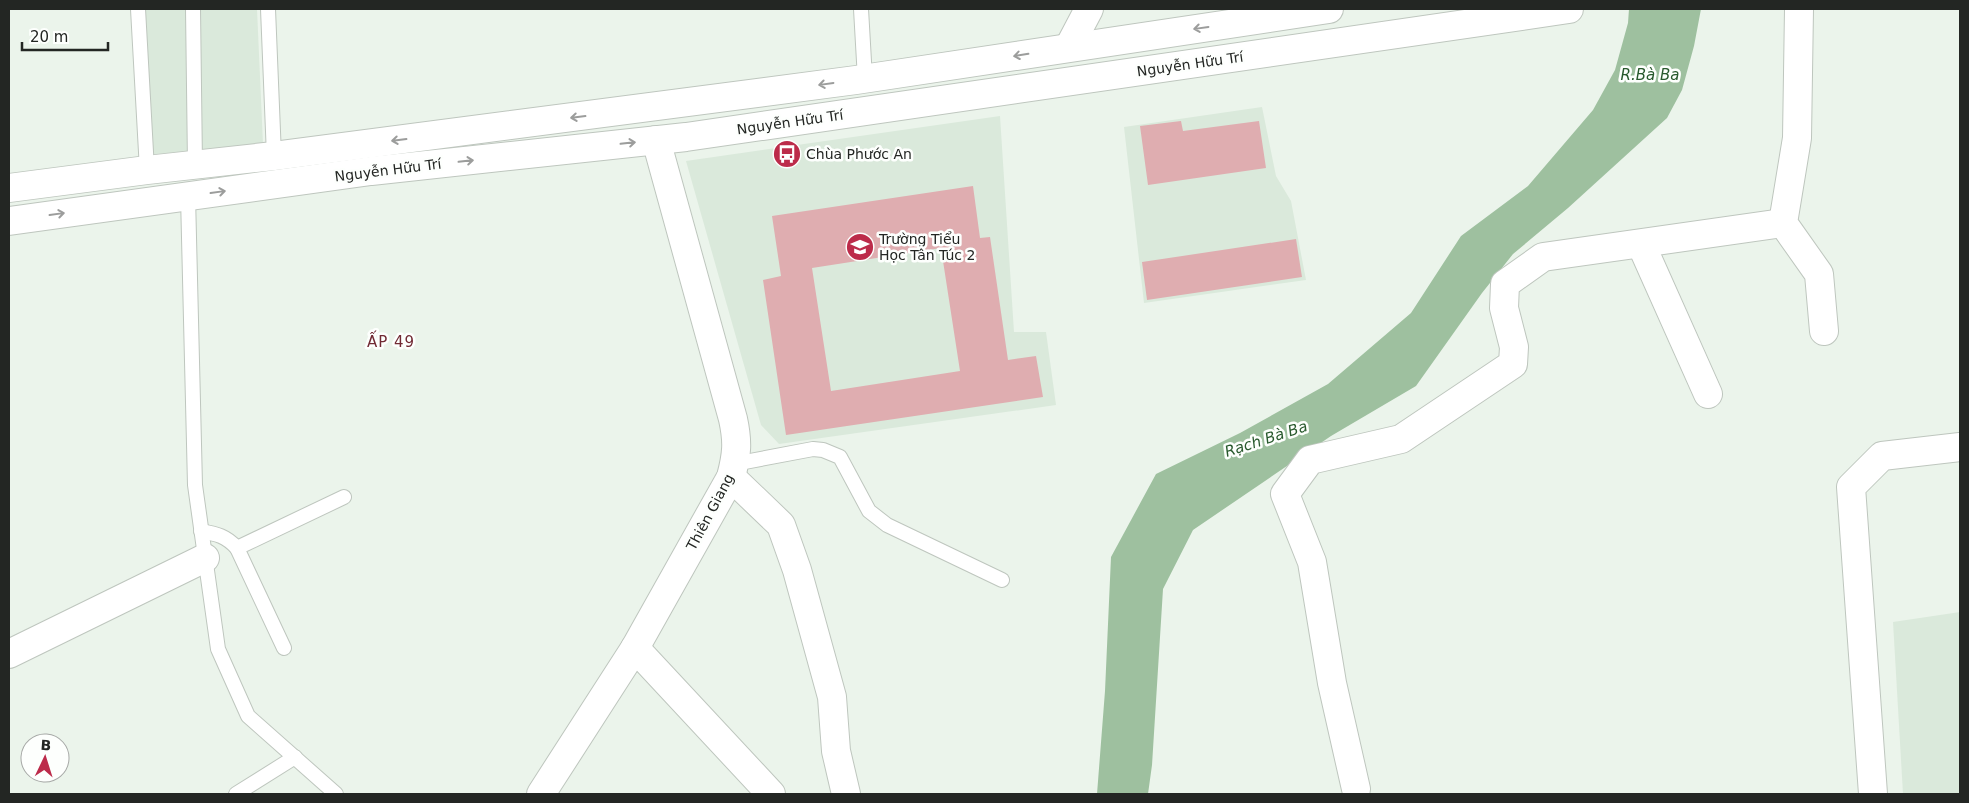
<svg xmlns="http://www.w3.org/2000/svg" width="1969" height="803" font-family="'DejaVu Sans',sans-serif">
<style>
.built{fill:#dae9db}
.water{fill:#9ec09f}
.building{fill:#dfadb0;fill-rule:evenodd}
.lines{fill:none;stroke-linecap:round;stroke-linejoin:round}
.lane-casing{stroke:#bec6be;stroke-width:16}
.street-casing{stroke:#bec6be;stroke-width:30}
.secondary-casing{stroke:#bec6be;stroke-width:30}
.lane{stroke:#fff;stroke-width:14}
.street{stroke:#fff;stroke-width:28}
.secondary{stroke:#fff;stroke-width:28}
.oneway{stroke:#9c9d9c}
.labels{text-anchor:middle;stroke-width:5;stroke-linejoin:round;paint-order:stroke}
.street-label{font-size:14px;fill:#232623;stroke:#fdfffd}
.poi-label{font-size:14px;fill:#232623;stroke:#fdfffd;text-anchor:start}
.water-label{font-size:15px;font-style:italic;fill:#28592d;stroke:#fdfffd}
.neighbourhood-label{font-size:15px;letter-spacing:1px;fill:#712a34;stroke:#fdfffd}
</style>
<rect width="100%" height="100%" fill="#ebf4eb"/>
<g class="built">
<polygon points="140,9 257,9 263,144 146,155"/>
<polygon points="1262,107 1276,176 1291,201 1306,280 1144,303 1124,127"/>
<polygon points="1000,116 1014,332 1046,332 1056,405 779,444 761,425 686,161"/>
<polygon points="1960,612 1960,794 1903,794 1893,622"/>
</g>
<polygon class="water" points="1629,9 1701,9 1694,46 1682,90 1667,118 1568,208 1513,254 1482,293 1416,386 1331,436 1193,530 1163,589 1152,765 1148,794 1097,794 1105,691 1111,557 1156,474 1240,433 1328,384 1411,313 1461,236 1528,186 1593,110 1615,70 1628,23"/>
<g class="building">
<polygon points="1181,121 1183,131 1259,121 1266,168 1148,185 1140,126"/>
<path d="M973,186l7,52 10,-1 18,123 28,-4 7,41 -257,38 -23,-155 18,-4 -9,-60zM941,248l19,123 -129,20 -19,-123z"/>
<polygon points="1296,239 1302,277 1147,300 1142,262"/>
</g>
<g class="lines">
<defs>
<g id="lane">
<polyline points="138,9 147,170"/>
<polyline points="193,9 195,165"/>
<polyline points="268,9 274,156"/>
<polyline points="861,9 865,79"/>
<polyline points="188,196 195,485 218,649 248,716 336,794"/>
<polyline points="734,464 813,449 823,450 840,457 869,511 887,525 1002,580"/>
<path d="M201,531c16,3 25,5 36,17"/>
<polyline points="284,648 237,548 344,497"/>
<polyline points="236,794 295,757"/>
</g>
<g id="street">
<polyline points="1799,9 1797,138 1783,223 1819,274 1824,331"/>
<polyline points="1641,244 1708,394"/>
<polyline points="731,477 781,525 797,570 832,697 836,751 846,794"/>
<polyline points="635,648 771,794"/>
<polyline points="9,654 205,558"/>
<polyline points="1356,789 1332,683 1312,562 1285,494 1310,460 1401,439 1513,364 1514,347 1504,308 1505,284 1543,257 1783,223"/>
<path d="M541,794l94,-146 96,-171c6,-23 7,-35 2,-58l-77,-279"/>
<polyline points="1873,794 1851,487 1882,456 1960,447"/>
</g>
<g id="secondary">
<polyline points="1069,47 1089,9"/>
<polyline points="9,188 147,170 274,156 856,80 1329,9"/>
<polyline points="9,221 371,171 686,137 1569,9"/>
</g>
</defs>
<use href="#lane" class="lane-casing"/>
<use href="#street" class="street-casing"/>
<use href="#secondary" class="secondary-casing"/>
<use href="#lane" class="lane"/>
<use href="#street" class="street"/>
<use href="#secondary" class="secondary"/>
</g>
<defs><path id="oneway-shaft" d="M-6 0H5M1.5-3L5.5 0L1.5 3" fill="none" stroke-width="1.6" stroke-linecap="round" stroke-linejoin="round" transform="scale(1.25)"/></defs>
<g class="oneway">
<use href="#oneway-shaft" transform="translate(1201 28) rotate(172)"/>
<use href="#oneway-shaft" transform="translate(1021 55) rotate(171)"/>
<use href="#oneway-shaft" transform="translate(826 84) rotate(172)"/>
<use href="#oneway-shaft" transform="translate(578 117) rotate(173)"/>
<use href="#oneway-shaft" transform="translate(399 140) rotate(173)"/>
<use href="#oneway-shaft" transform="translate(628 143) rotate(-6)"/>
<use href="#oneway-shaft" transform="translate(466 161) rotate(-6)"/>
<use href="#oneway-shaft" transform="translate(218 192) rotate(-8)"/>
<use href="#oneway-shaft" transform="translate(57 214) rotate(-8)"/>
</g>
<defs>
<symbol id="bus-disc" viewBox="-11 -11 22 22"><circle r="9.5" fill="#bc2b4a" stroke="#fdfffd"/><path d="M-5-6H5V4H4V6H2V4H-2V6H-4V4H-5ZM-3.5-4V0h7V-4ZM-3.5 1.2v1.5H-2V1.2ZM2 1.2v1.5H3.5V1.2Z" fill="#fff"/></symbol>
<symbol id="school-disc" viewBox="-11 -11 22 22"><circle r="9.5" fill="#bc2b4a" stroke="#fdfffd"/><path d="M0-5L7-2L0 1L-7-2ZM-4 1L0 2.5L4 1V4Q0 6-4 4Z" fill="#fff"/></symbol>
</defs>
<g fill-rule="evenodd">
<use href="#bus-disc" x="771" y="138" width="32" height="32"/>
<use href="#school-disc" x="844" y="231" width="32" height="32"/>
</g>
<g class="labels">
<g class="street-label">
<text transform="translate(1190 64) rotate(-8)" y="5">Nguyễn Hữu Trí</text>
<text transform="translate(790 122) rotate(-8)" y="5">Nguyễn Hữu Trí</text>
<text transform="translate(388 170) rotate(-7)" y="5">Nguyễn Hữu Trí</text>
<text transform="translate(710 512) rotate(-62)" y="5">Thiên Giang</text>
</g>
<g class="poi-label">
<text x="806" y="159">Chùa Phước An</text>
<text x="879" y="244">Trường Tiểu<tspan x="879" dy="16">Học Tân Túc 2</tspan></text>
</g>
<g class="water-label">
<text x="1650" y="80">R.Bà Ba</text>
<text transform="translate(1266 439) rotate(-18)" y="5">Rạch Bà Ba</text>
</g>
<g class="neighbourhood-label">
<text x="391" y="347">ẤP 49</text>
</g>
</g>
<rect width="1969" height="803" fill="none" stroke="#232623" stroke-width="20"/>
<g transform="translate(45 758) rotate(4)"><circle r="24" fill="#fdfffd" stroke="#a6a8a6"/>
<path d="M0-4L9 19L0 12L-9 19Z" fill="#bc2b4a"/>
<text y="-8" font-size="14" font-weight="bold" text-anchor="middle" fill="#232623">B</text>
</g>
<path d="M22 42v8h86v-8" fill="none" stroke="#232623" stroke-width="2.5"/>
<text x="30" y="42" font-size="15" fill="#232623" stroke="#fdfffd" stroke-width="4" paint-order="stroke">20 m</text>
</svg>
